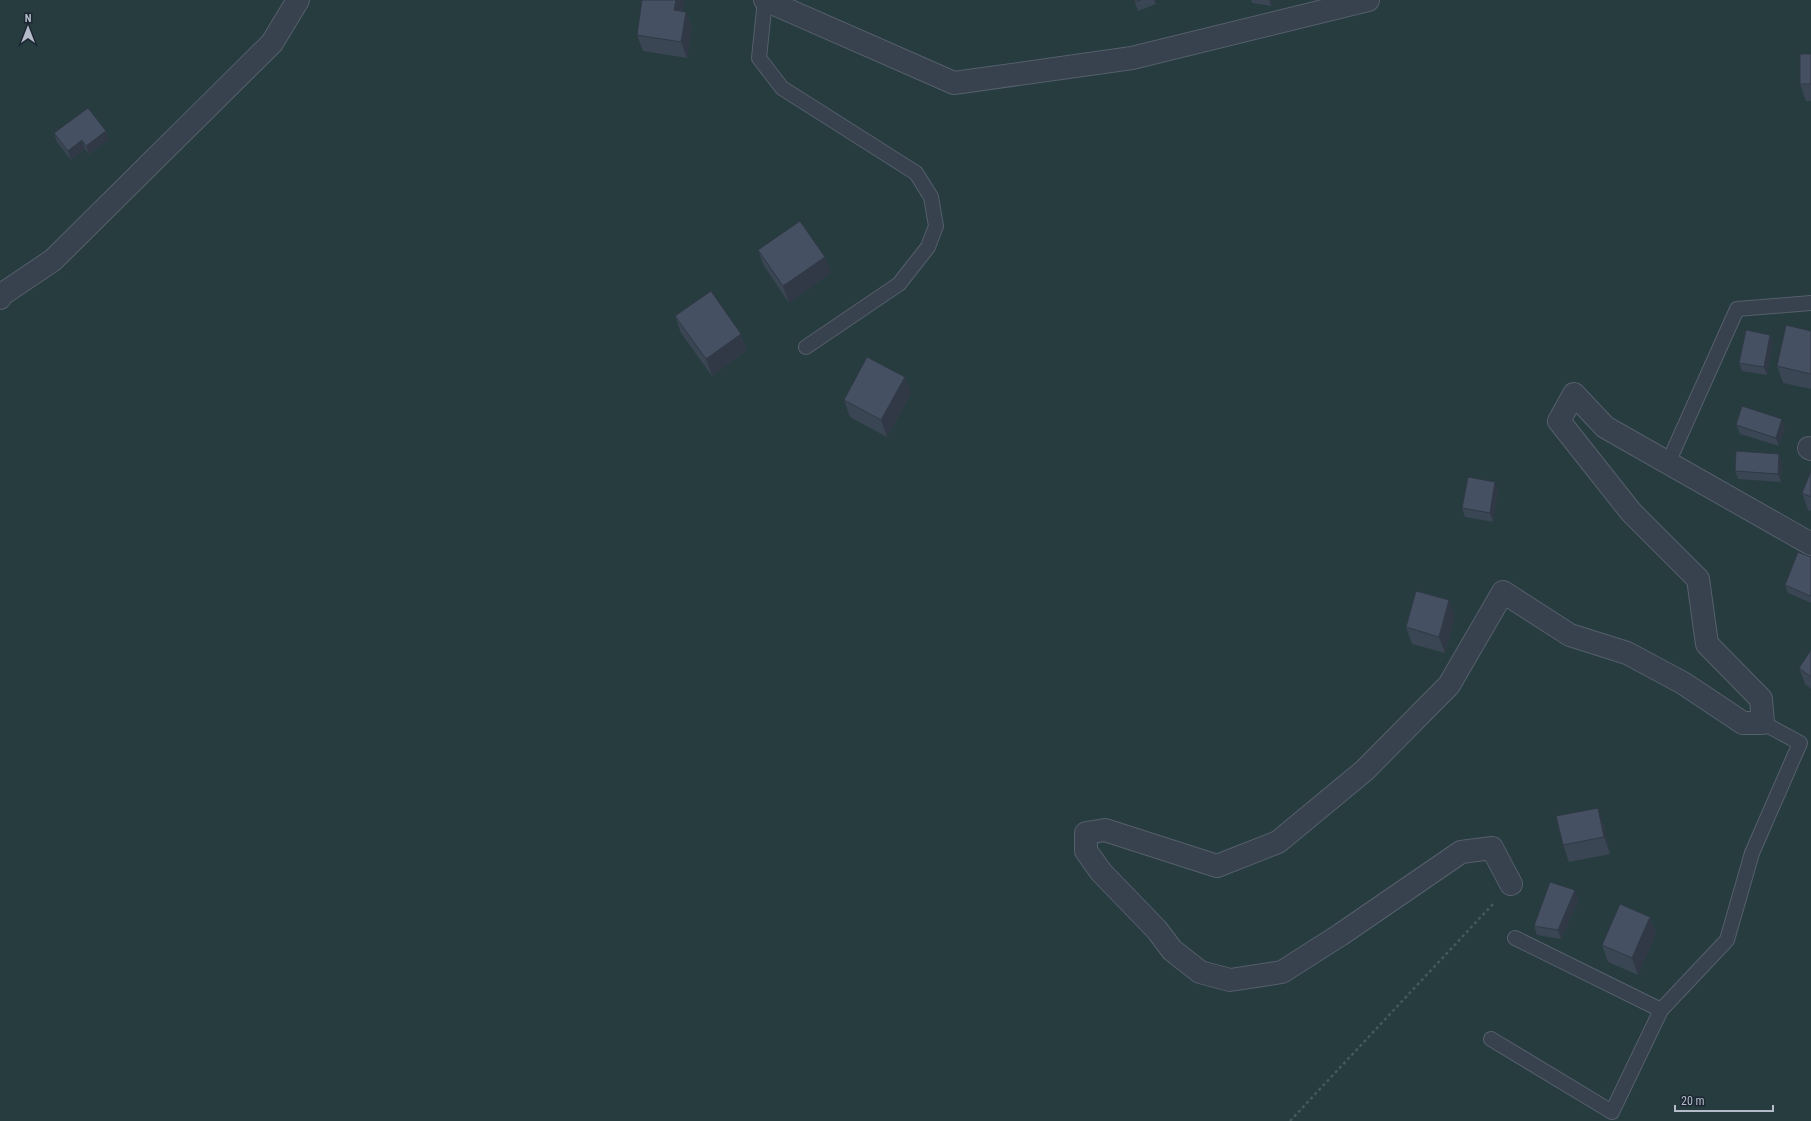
<svg xmlns="http://www.w3.org/2000/svg" width="1811" height="1121" font-family="'Roboto Condensed',sans-serif">
<style>
.green{fill:#263c3f}
.lines{fill:none;stroke-linecap:round;stroke-linejoin:round}
.lane-casing{stroke:#565f6c;stroke-width:16}
.street-casing{stroke:#565f6c;stroke-width:24}
.path{stroke:#44595c;stroke-width:2.5;stroke-dasharray:3 3;stroke-linecap:butt}
.lane{stroke:#38414e;stroke-width:14}
.street{stroke:#38414e;stroke-width:22}
.wall{fill:#3b4654}
.shaded-wall{fill:#303945}
.building{fill:#455162;stroke:#303945}
</style>
<rect width="100%" height="100%" fill="#242f3e"/>
<rect class="green" x="0" y="0" width="1811" height="1121"/>
<g class="lines">
<defs>
<g id="lane">
<polyline points="765,0 759,58 782,88 916,173 931,197 936,226 928,247 899,284 806,347"/>
<polyline points="1668,463 1737,309 1811,303"/>
<polyline points="1515,938 1661,1010 1727,940 1752,853 1800,743 1763,723"/>
<polyline points="1491,1039 1612,1112 1661,1010"/>
</g>
<g id="street">
<polyline points="765,0 954,83 1132,58 1368,0"/>
<polyline points="0,298 1,295 53,260 272,43 298,0"/>
<polyline points="1809,448 1811,449"/>
<polyline points="1511,884 1492,848 1461,852 1340,935 1282,972 1230,980 1200,972 1172,950 1157,930 1101,872 1086,851 1086,833 1105,830 1217,866 1278,842 1365,770 1449,685 1503,592 1570,635 1627,653 1683,683 1743,723 1763,723 1761,699 1707,644 1698,579 1631,512 1559,421 1574,394 1605,427 1811,544"/>
</g>
</defs>
<use href="#lane" class="lane-casing"/>
<use href="#street" class="street-casing"/>
<polyline class="path" points="1290,1121 1493,904"/>
<use href="#lane" class="lane"/>
<use href="#street" class="street"/>
</g>
<g class="wall">
<polygon points="1134,0 1154,0 1156,4 1138,11"/>
<polygon points="1251,0 1273,0 1271,6 1252,3"/>
<polygon points="686,12 692,29 687,58 643,51 637,35"/>
<polygon points="1811,54 1811,101 1806,101 1800,84"/>
<polygon points="54,133 109,140 89,154 85,149 71,160 57,142"/>
<polygon points="758,250 831,273 789,303 764,266"/>
<polygon points="675,316 747,350 712,376 681,333"/>
<polygon points="1811,331 1811,389 1783,383 1777,366"/>
<polygon points="1770,335 1773,343 1767,375 1742,371 1739,363"/>
<polygon points="905,377 911,394 887,437 850,417 844,400"/>
<polygon points="1736,425 1785,427 1779,446 1740,434"/>
<polygon points="1782,462 1781,482 1738,479 1735,471"/>
<polygon points="1811,471 1811,511 1808,510 1802,493"/>
<polygon points="1498,490 1493,522 1465,517 1462,508"/>
<polygon points="1811,557 1811,603 1788,593 1785,585"/>
<polygon points="1455,616 1445,653 1412,644 1406,627"/>
<polygon points="1811,650 1811,689 1805,684 1799,668"/>
<polygon points="1604,825 1610,854 1569,862 1563,845"/>
<polygon points="1579,899 1561,939 1537,935 1534,926"/>
<polygon points="1650,917 1656,934 1638,975 1608,962 1602,945"/>
</g>
<g class="shaded-wall">
<polygon points="676,0 685,0 680,27 674,10"/>
<polygon points="1269,0 1273,0 1271,6"/>
<polygon points="686,12 692,29 687,58 681,42"/>
<polygon points="106,131 109,140 89,154 86,146"/>
<polygon points="82,140 85,149 71,160 68,151"/>
<polygon points="825,257 831,273 789,303 783,286"/>
<polygon points="741,334 747,350 712,376 706,359"/>
<polygon points="1770,335 1773,343 1767,375 1764,367"/>
<polygon points="905,377 911,394 887,437 881,420"/>
<polygon points="1782,419 1785,427 1779,446 1776,438"/>
<polygon points="1779,454 1782,462 1781,482 1778,474"/>
<polygon points="1495,482 1498,490 1493,522 1490,513"/>
<polygon points="1449,600 1455,616 1445,653 1439,637"/>
<polygon points="1598,808 1604,825 1610,854 1604,837"/>
<polygon points="1575,890 1579,899 1561,939 1558,930"/>
<polygon points="1650,917 1656,934 1638,975 1632,958"/>
</g>
<g class="building">
<polygon points="642,0 676,0 674,10 686,12 681,42 637,35"/>
<polygon points="1134,0 1141,0 1135,2"/>
<rect x="1800" y="54" width="11" height="30"/>
<polygon points="88,108 106,131 86,146 82,140 68,151 54,133"/>
<polygon points="800,221 825,257 783,286 758,250"/>
<polygon points="711,291 741,334 706,359 675,316"/>
<polygon points="1786,325 1811,331 1811,374 1777,366"/>
<polygon points="1746,330 1770,335 1764,367 1739,363"/>
<polygon points="867,357 905,377 881,420 844,400"/>
<polygon points="1742,406 1782,419 1776,438 1736,425"/>
<polygon points="1736,451 1779,454 1778,474 1735,471"/>
<polygon points="1811,471 1811,497 1802,493"/>
<polygon points="1468,477 1495,482 1490,513 1462,508"/>
<polygon points="1798,552 1811,557 1811,594 1810,596 1785,585"/>
<polygon points="1416,591 1449,600 1439,637 1406,627"/>
<polygon points="1811,650 1811,677 1799,668"/>
<polygon points="1598,808 1604,837 1563,845 1556,816"/>
<polygon points="1550,882 1575,890 1558,930 1534,926"/>
<polygon points="1620,904 1650,917 1632,958 1602,945"/>
</g>
<g transform="translate(28 28)" stroke="#1d2633" stroke-width="3" paint-order="stroke">
<path d="M0-3L7 15L0 10L-7 15Z" fill="#b4bcc9"/>
<text y="-6" font-size="11" font-weight="bold" text-anchor="middle" fill="#b4bcc9">N</text>
</g>
<path d="M1675 1105v6h98v-6" fill="none" stroke="#b4bcc9" stroke-width="2"/>
<text x="1681" y="1105" font-size="12" fill="#b4bcc9" stroke="#1d2633" stroke-width="3" paint-order="stroke">20 m</text>
</svg>
